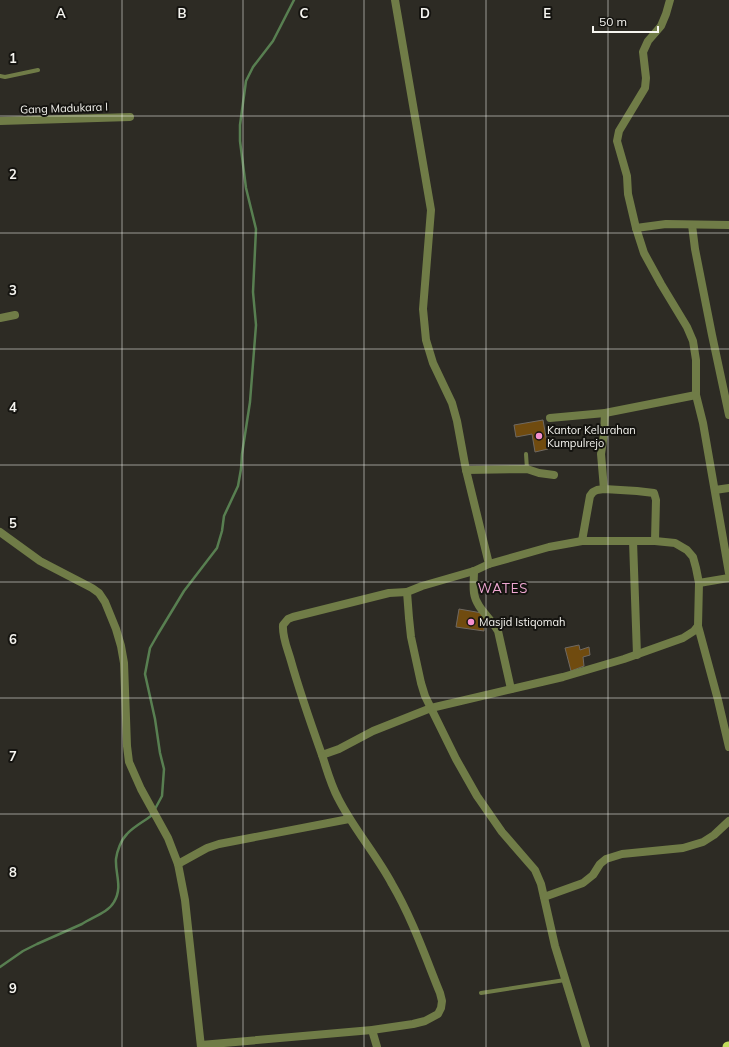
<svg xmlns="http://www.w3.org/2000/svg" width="729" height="1047" font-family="Mulish,sans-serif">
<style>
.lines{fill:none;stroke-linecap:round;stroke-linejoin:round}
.stream{stroke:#587f51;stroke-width:2.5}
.building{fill:#704b0f;stroke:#6f6962}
.service{stroke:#707c47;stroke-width:4}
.minor{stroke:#707c47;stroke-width:8}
.trunk{stroke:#c2dc5a;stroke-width:11}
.grid{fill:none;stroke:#f6f5f0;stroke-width:1;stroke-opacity:0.55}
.poi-dot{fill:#f690cf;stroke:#151410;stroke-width:1.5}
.labels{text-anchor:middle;stroke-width:4;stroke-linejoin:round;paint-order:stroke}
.street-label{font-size:11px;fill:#f6f5f0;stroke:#151410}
.poi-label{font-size:11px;fill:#f6f5f0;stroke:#151410;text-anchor:start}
.quarter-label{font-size:13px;letter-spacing:1px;fill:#efa7d2;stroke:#151410}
.grid-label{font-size:13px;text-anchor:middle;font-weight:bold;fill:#f6f5f0;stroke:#151410;stroke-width:4;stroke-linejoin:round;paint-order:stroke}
</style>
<rect width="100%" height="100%" fill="#2d2b24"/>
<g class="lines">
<g class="stream">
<polyline points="155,809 162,796 164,769 160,753 155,719 145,674 150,648 158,634 184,591 217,548 222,531 224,516 238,486 241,469 242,454 250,402 256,325 253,292 256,229 246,188 240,141 240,125 246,81 253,67 273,41 294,0"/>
<path d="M0,967l23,-16 14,-7 45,-20c10,-7 26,-11 32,-22 9,-15 1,-28 2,-43 1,-8 5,-19 11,-25 6,-7 16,-12 24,-18l1,-3"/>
</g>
</g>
<g class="building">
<polygon points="543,420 548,449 535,452 532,434 516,437 514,425"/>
<polygon points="459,609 482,613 485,616 484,631 456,627"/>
<polygon points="579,645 580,650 589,647 590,655 583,657 584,666 571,671 565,648"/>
</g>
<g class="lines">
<g class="service">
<polyline points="0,76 5,77 38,70"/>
<polyline points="526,454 527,469"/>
<polyline points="481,993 565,980"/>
</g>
<g class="minor">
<polyline points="395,0 431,210 423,309 426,340 433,363 452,403 457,421 466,470 489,564 474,571 422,586 407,592 409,618 411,637 421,683 425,696 456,759 477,796 502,832 535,870 541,884 555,946 586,1047"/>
<polyline points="0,121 130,117"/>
<polyline points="692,225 695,249 712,335 729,415"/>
<polyline points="729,225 666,224 636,228 644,253 661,284 687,327 693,341 696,360 696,395 703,423 729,573"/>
<polyline points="636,228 628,194 627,176 617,141 619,131 645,88 646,78 643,52 648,41 661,26 666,14 670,0"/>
<polyline points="0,318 15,315"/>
<polyline points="550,418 605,413 696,395"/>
<polyline points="466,470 527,469 539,473 554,475"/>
<polyline points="604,489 601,454 604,434 605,413"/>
<polyline points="715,490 729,488"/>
<polyline points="0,532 40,561 92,588 99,593 105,602 116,629 121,646 124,663 127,746 129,762 141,789 168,838 178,864 185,900 201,1047"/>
<polyline points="582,541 590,496 593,492 597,490 604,489 637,491 654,493 656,500 655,541"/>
<polyline points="633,541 637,655"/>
<path d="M474,571c0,7 -1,15 0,22 2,15 17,25 24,38l13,58"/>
<polyline points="699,583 729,578"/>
<path d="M407,592l-18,1 -96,24 -5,2 -5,6c-1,12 5,25 8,36 9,32 20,63 31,94l17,-6 34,-18 58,-23 132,-31 61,-18 59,-21 11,-7 4,-5 1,-43 -3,-15 -3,-11 -6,-7 -12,-7 -20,-2h-73l-33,6 -60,17"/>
<polyline points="698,626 718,700 729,747"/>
<polyline points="178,864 207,848 219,844 349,819"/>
<polyline points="544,897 583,883 593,875 600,864 606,859 622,854 683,848 703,842 714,835 729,821"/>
<polyline points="372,1030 377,1047"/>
<path d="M201,1045l171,-15 41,-6 12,-3 13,-7 3,-6 1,-7 -2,-8c-15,-37 -28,-75 -48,-109 -16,-30 -39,-56 -54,-86 -7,-13 -11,-28 -16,-43"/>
</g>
<polyline class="trunk" points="728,1047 729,1047"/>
</g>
<path class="grid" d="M122,0v1047M243,0v1047M364,0v1047M486,0v1047M608,0v1047M0,116h729M0,233h729M0,349h729M0,465h729M0,582h729M0,698h729M0,814h729M0,931h729"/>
<g class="poi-dot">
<circle cx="539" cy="436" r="4"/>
<circle cx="471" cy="622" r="4"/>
</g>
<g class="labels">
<g class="street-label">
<text transform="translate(64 108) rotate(-2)" y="4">Gang Madukara I</text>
</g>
<g class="poi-label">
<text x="547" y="434">Kantor Kelurahan<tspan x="547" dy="13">Kumpulrejo</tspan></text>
<text x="479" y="626">Masjid Istiqomah</text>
</g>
<g class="quarter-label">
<text x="503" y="593">WATES</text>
</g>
</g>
<g class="grid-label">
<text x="61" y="18">A</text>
<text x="182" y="18">B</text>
<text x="304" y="18">C</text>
<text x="425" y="18">D</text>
<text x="547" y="18">E</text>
<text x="13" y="63">1</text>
<text x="13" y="179">2</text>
<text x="13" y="295">3</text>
<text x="13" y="412">4</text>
<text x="13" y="528">5</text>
<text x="13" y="644">6</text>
<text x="13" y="761">7</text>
<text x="13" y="877">8</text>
<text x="13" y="993">9</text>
</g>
<path d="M593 26v6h65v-6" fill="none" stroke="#f6f5f0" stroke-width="2"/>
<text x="599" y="26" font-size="12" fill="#f6f5f0" stroke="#151410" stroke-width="3" paint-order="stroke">50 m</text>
</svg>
